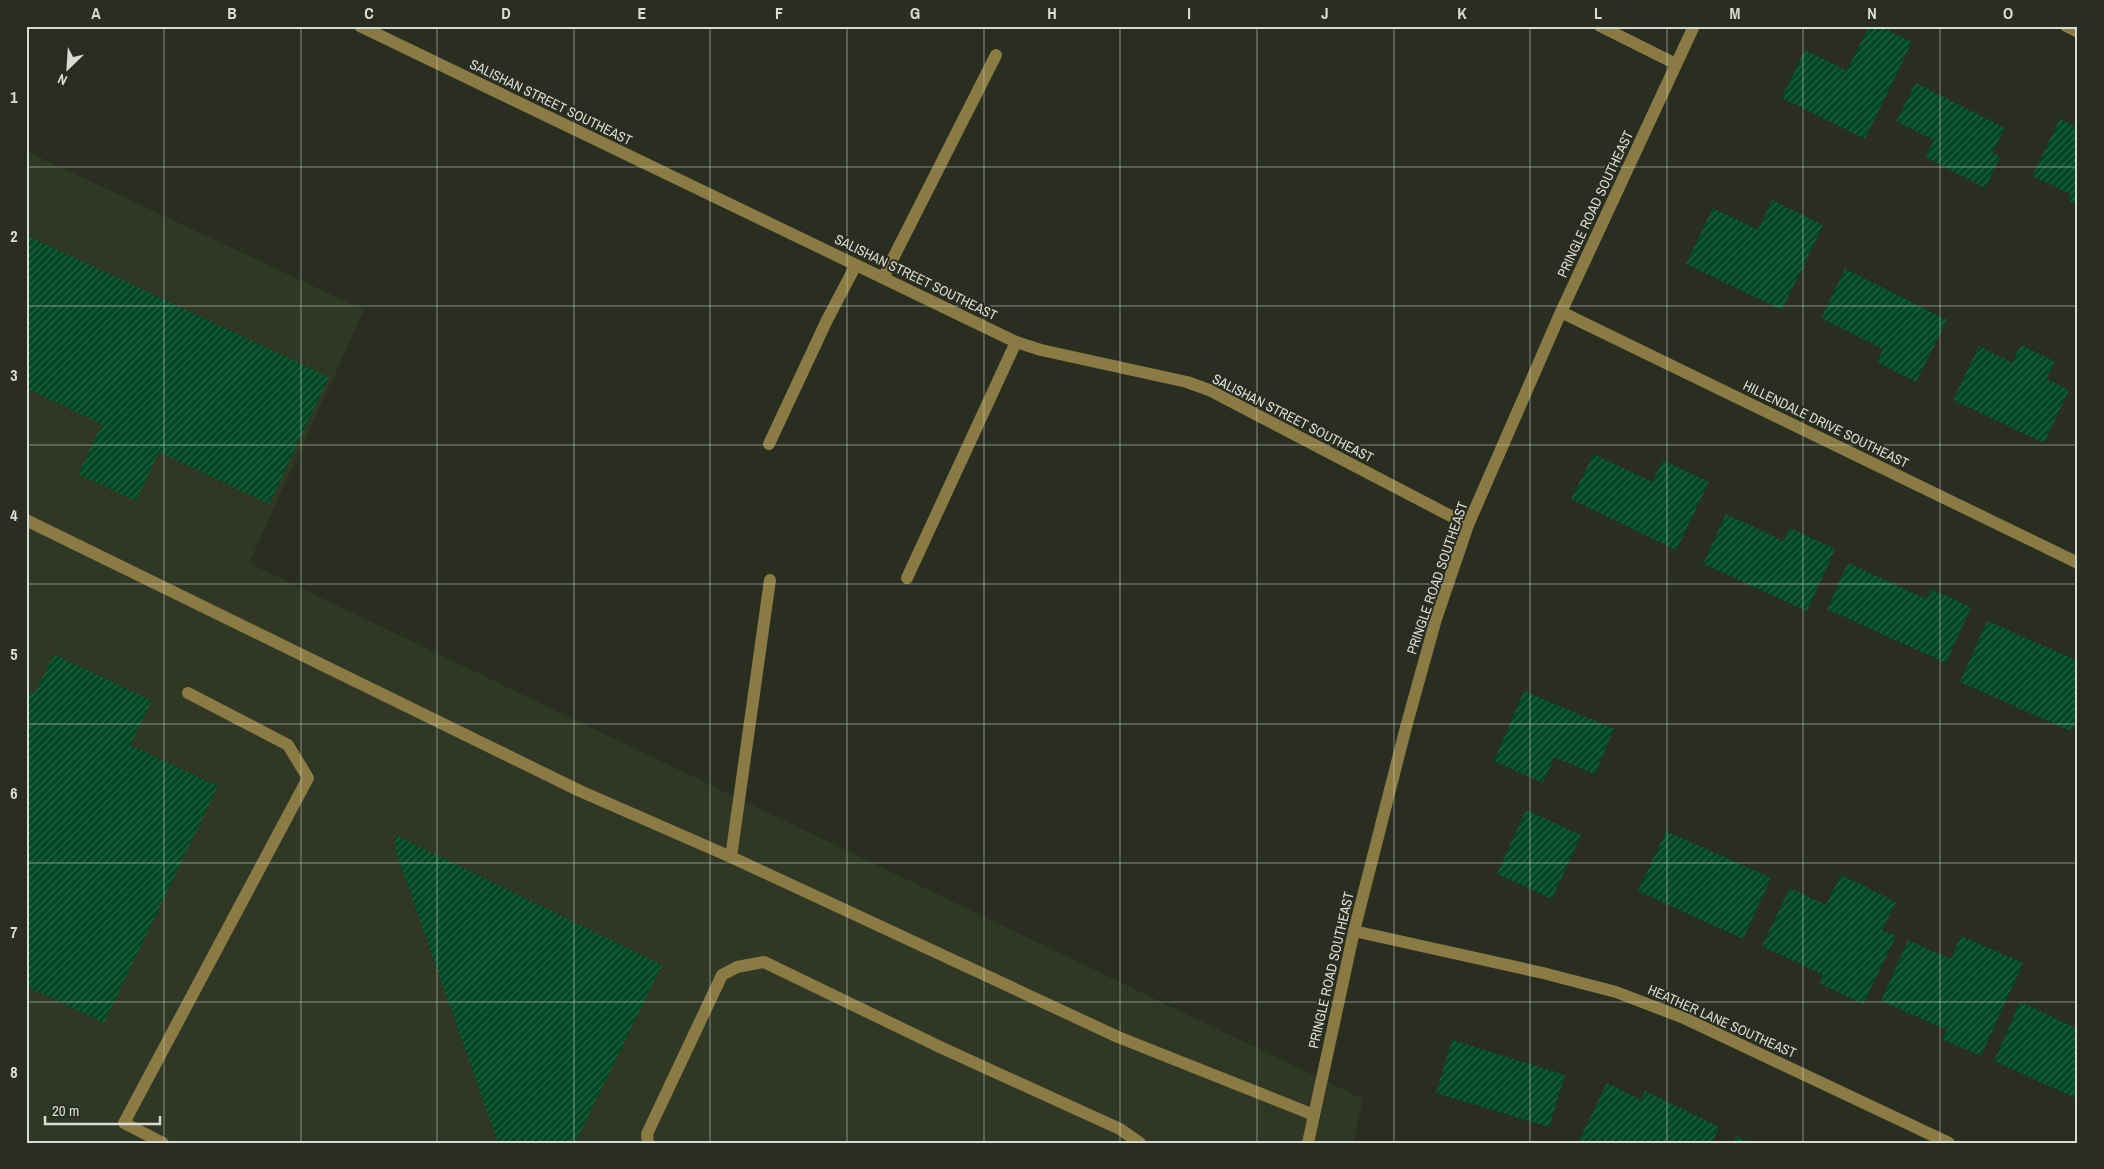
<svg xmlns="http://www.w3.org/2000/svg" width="2104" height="1169" font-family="'Archivo Narrow',sans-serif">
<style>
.built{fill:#303724}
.building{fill:url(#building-hatch)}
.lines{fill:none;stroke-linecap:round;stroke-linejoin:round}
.minor{stroke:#8a7a43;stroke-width:12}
.grid{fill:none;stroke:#d9dcd4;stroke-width:1;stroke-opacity:0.55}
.labels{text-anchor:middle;stroke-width:4;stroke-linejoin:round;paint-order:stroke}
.street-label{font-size:14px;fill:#d9dcd4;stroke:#292e21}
.neatline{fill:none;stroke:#d9dcd4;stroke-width:2}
.grid-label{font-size:16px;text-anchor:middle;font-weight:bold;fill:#d9dcd4}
</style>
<defs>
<pattern id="building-hatch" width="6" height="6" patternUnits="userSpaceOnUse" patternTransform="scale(1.25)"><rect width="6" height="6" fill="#014925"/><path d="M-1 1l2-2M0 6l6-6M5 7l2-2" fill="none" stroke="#256344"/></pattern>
</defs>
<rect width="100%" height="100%" fill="#292e21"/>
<polygon class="built" points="26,151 364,310 249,563 1363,1099 1353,1143 26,1143"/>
<g class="building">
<polygon points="1869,26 1879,26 1912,42 1865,139 1782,98 1805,50 1847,71"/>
<polygon points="1916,83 2005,128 1992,152 2000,157 1985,188 1925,157 1934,140 1896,121"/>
<polygon points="2060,119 2078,128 2078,205 2068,200 2071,194 2032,176"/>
<polygon points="1772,200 1823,225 1782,310 1686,264 1713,208 1758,230"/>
<polygon points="26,235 329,377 269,504 159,452 136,501 78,474 102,424 26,388"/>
<polygon points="1845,269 1947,320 1916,382 1877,362 1883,349 1821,318"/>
<polygon points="2021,345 2055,362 2046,379 2069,390 2044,443 1953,400 1979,346 2012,363"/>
<polygon points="1594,454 1652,482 1663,460 1709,482 1676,550 1571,499"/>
<polygon points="1726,514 1784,541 1790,528 1835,549 1807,611 1703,564"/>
<polygon points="1848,563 1927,599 1931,589 1971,607 1946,663 1827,609"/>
<polygon points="1987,621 2078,661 2078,717 2071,731 1960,682"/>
<polygon points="54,654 152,701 130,745 218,786 104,1023 26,986 26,689 35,693"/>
<polygon points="1524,691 1614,729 1595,774 1554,757 1543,783 1494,761"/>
<polygon points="1526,810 1581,835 1552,899 1497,874"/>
<polygon points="1666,831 1771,878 1743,939 1638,891"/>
<polygon points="394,834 662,965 575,1143 498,1143 397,855"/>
<polygon points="1841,875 1896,902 1882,930 1896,936 1863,1004 1819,983 1823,975 1762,946 1790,888 1826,905"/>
<polygon points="1961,936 2023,963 1981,1056 1942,1039 1947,1030 1881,1001 1908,940 1951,959"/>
<polygon points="2020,1002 2078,1029 2078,1099 1994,1061"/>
<polygon points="1452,1040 1565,1075 1549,1127 1436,1093"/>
<polygon points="1607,1083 1641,1100 1645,1091 1719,1127 1712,1143 1578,1143"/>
<polygon points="1736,1136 1750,1143 1733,1143"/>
</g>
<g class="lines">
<g class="minor">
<polyline points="360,26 1016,342 1041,350 1187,382 1209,390 1468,525"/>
<polyline points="1600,26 1676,64"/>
<polyline points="2066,26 2078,32"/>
<polyline points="883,278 996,55"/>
<polyline points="1561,312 2078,563"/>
<polyline points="769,444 827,320 856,265"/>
<polyline points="26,520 580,791 731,857 1118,1037 1314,1115"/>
<polyline points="907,578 1016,342"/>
<polyline points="731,857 770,580"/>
<polyline points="1354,931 1543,973 1616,992 1684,1018 1949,1143"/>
<polyline points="163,1143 124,1123 308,778 288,745 188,693"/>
<polyline points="648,1143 647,1134 722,975 737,967 764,962 940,1047 1120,1129 1140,1143"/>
<polyline points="1308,1143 1354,931 1406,727 1436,619 1468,525 1561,312 1694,26"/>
</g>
</g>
<path class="grid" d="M164,26v1117M301,26v1117M437,26v1117M574,26v1117M710,26v1117M847,26v1117M984,26v1117M1120,26v1117M1257,26v1117M1394,26v1117M1530,26v1117M1667,26v1117M1803,26v1117M1940,26v1117M26,167h2052M26,306h2052M26,445h2052M26,584h2052M26,724h2052M26,863h2052M26,1002h2052"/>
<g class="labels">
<g class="street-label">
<text transform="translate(551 102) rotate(26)" y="5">SALISHAN STREET SOUTHEAST</text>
<text transform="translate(1595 204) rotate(-65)" y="5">PRINGLE ROAD SOUTHEAST</text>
<text transform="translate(916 277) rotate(26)" y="5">SALISHAN STREET SOUTHEAST</text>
<text transform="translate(1293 418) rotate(27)" y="5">SALISHAN STREET SOUTHEAST</text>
<text transform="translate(1826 424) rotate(26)" y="5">HILLENDALE DRIVE SOUTHEAST</text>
<text transform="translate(1437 578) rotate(-71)" y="5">PRINGLE ROAD SOUTHEAST</text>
<text transform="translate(1331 970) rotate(-77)" y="5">PRINGLE ROAD SOUTHEAST</text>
<text transform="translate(1722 1021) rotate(24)" y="5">HEATHER LANE SOUTHEAST</text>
</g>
</g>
<rect width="2104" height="1169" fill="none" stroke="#292e21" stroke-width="55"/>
<g transform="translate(68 68) rotate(205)" stroke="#292e21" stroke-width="4" paint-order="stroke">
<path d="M0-4L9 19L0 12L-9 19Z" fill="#d9dcd4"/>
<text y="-8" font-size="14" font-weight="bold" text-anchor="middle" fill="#d9dcd4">N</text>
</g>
<path d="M45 1116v8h115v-8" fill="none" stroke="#d9dcd4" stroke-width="2.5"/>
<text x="52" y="1116" font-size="15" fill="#d9dcd4" stroke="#292e21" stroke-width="4" paint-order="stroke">20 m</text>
<rect x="28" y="28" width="2048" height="1114" class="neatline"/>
<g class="grid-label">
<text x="96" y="19">A</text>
<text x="232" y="19">B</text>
<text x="369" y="19">C</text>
<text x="506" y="19">D</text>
<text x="642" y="19">E</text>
<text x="779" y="19">F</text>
<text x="915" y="19">G</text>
<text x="1052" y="19">H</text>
<text x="1189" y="19">I</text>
<text x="1325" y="19">J</text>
<text x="1462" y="19">K</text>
<text x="1598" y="19">L</text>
<text x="1735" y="19">M</text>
<text x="1872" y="19">N</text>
<text x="2008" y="19">O</text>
<text x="14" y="103">1</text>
<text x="14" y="242">2</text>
<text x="14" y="381">3</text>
<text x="14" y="521">4</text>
<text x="14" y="660">5</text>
<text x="14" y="799">6</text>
<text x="14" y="938">7</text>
<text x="14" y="1078">8</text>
</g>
</svg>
